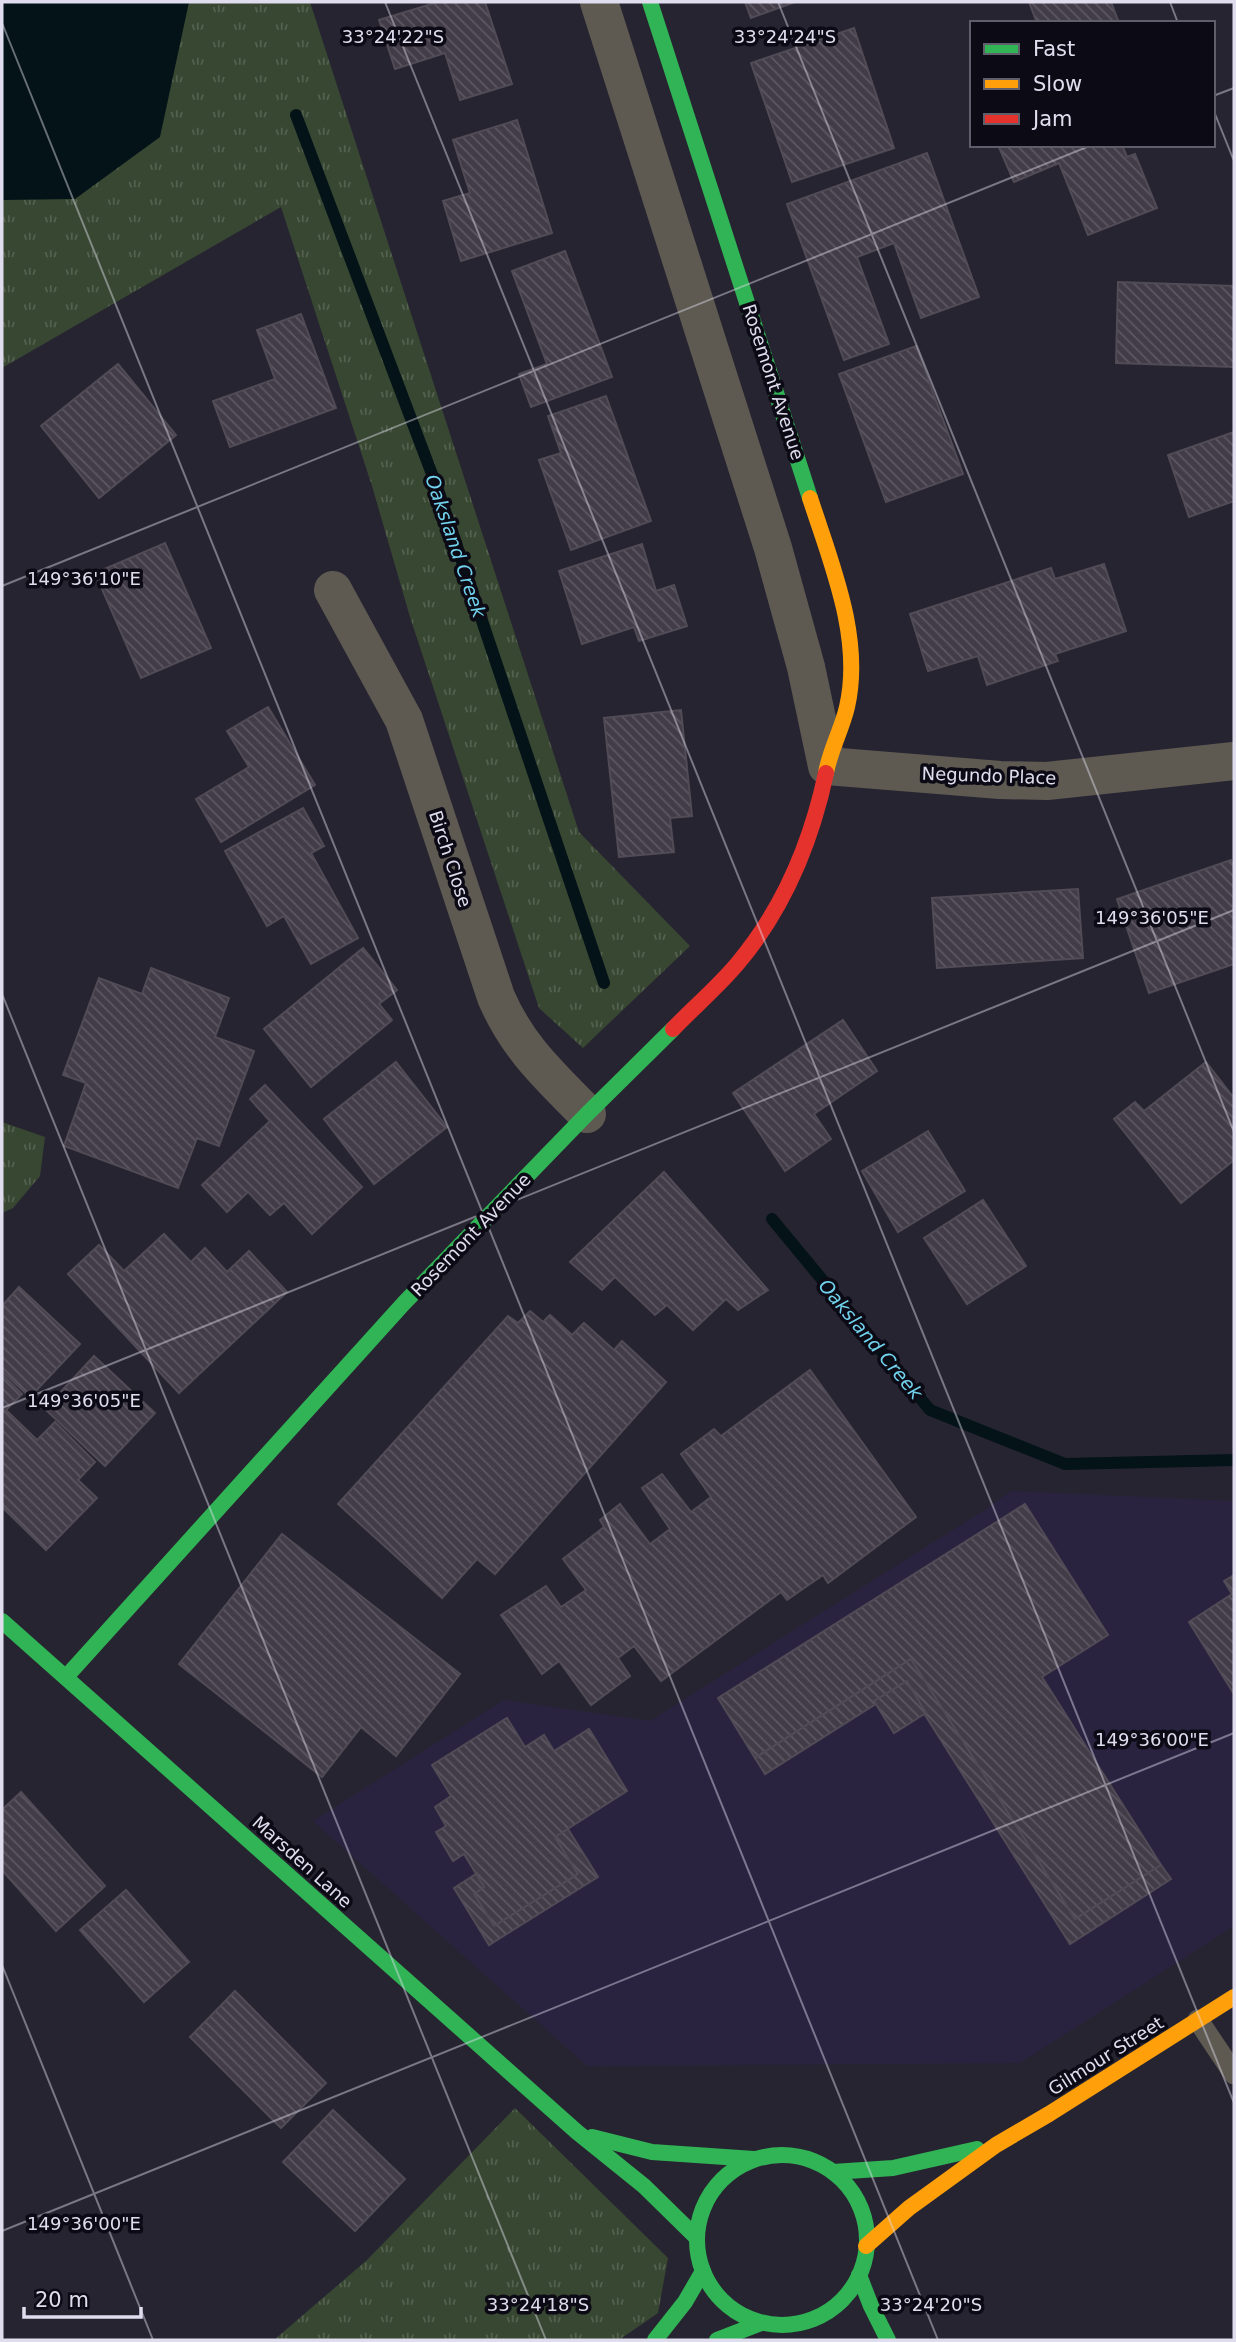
<svg xmlns="http://www.w3.org/2000/svg" width="1236" height="2342" font-family="'DejaVu Sans',sans-serif">
<style>
.built{fill:#2a2340}
.grass{fill:url(#grass-tufts)}
.water{fill:#041318}
.lines{fill:none;stroke-linecap:round;stroke-linejoin:round}
.stream{stroke:#041318;stroke-width:12}
.building{fill:url(#building-back-hatch);stroke:#514b56;stroke-width:2}
.lane{stroke:#5e5a52;stroke-width:21}
.street{stroke:#5e5a52;stroke-width:38}
.fast{stroke:#30b455;stroke-width:16}
.slow{stroke:#ff9f0a;stroke-width:16}
.jam{stroke:#e5322d;stroke-width:16}
.ticks{fill:none;stroke:#e0ddee;stroke-width:2;stroke-opacity:0.45}
.labels{text-anchor:middle;stroke-width:7;stroke-linejoin:round;paint-order:stroke}
.street-label{font-size:18px;fill:#e0ddee;stroke:#0c0a15}
.water-label{font-size:19px;font-style:italic;fill:#71d3ed;stroke:#0c0a15}
.ticks-label{font-size:18px;text-anchor:middle;fill:#e0ddee;stroke:#0c0a15;stroke-width:7;stroke-linejoin:round;paint-order:stroke}
</style>
<defs>
<pattern id="grass-tufts" width="24" height="20" patternUnits="userSpaceOnUse" patternTransform="scale(1.75)"><rect width="24" height="20" fill="#374731"/><path d="M3 7l-1-3M5 7V3M7 7l1-3M15 17l-1-3M17 17v-4M19 17l1-3" fill="none" stroke="#54614f"/></pattern>
<pattern id="building-back-hatch" width="6" height="6" patternUnits="userSpaceOnUse" patternTransform="scale(1.75)"><rect width="6" height="6" fill="#423b48"/><path d="M-1 5l2 2M0 0l6 6M5-1l2 2" fill="none" stroke="#5d5763"/></pattern>
</defs>
<rect width="100%" height="100%" fill="#272431"/>
<polygon class="built" points="1011,1491 1234,1501 1234,1926 1020,2063 587,2066 313,1821 504,1700 650,1721 983,1511"/>
<g class="grass">
<polygon points="2,2 310,2 579,832 690,946 583,1048 539,1008 410,617 372,486 281,207 2,368"/>
<polygon points="2,1122 45,1137 40,1176 13,1208 2,1213"/>
<polygon points="515,2108 668,2258 658,2313 619,2340 274,2340 367,2260"/>
</g>
<polygon class="water" points="2,2 189,2 160,137 75,199 2,200"/>
<g class="lines">
<g class="stream">
<polyline points="296,115 438,490 604,983"/>
<polyline points="772,1219 930,1410 1065,1464 1234,1460"/>
</g>
</g>
<g class="building">
<polygon points="438,2 485,2 512,84 460,100 445,53 395,69 379,20"/>
<polygon points="745,2 795,2 751,18"/>
<polygon points="1029,2 1111,2 1119,23 1037,23"/>
<polygon points="854,28 894,148 792,182 751,63"/>
<polygon points="517,120 552,233 461,261 443,201 470,193 453,140"/>
<polygon points="998,145 1122,145 1127,157 1135,154 1157,208 1088,235 1059,163 1014,182"/>
<polygon points="927,153 979,297 921,318 894,243 857,257 889,344 844,360 787,204"/>
<polygon points="565,251 612,377 531,407 519,374 547,364 512,271"/>
<polygon points="1118,282 1234,286 1234,367 1116,363"/>
<polygon points="301,314 336,408 230,447 213,401 275,379 257,330"/>
<polygon points="916,346 963,474 886,502 839,374"/>
<polygon points="118,364 176,435 99,498 41,426"/>
<polygon points="606,396 651,521 571,550 539,460 561,453 548,416"/>
<polygon points="1234,432 1234,501 1189,517 1168,455"/>
<polygon points="165,543 211,648 141,678 95,573"/>
<polygon points="642,544 656,591 674,585 687,626 639,641 634,627 582,644 559,571"/>
<polygon points="1104,564 1126,631 1055,654 1058,661 987,685 978,656 928,671 910,614 1051,568 1055,579"/>
<polygon points="268,707 315,785 221,842 196,799 249,767 227,731"/>
<polygon points="681,710 692,816 670,818 674,852 619,857 604,718"/>
<polygon points="303,808 324,846 311,853 358,938 311,964 284,916 267,926 225,851"/>
<polygon points="1231,860 1234,869 1234,964 1149,993 1117,899"/>
<polygon points="1078,889 1083,958 937,968 932,898"/>
<polygon points="363,948 397,990 379,1004 392,1020 311,1087 264,1029"/>
<polygon points="151,968 229,998 215,1037 254,1051 219,1146 197,1138 178,1188 64,1146 86,1083 63,1075 99,978 142,994"/>
<polygon points="843,1020 877,1071 814,1114 831,1139 785,1171 733,1093"/>
<polygon points="396,1062 447,1127 374,1184 324,1119"/>
<polygon points="1206,1062 1234,1098 1234,1160 1181,1203 1114,1119 1135,1102 1144,1111"/>
<polygon points="265,1085 362,1187 312,1234 284,1203 270,1215 248,1192 227,1212 202,1185 270,1121 250,1099"/>
<polygon points="928,1131 965,1191 898,1232 862,1171"/>
<polygon points="664,1172 768,1290 738,1310 726,1299 693,1330 667,1305 655,1315 615,1277 602,1290 570,1262"/>
<polygon points="983,1200 1026,1266 967,1304 924,1238"/>
<polygon points="164,1234 191,1262 205,1248 227,1272 249,1251 287,1292 179,1393 68,1274 99,1245 124,1271"/>
<polygon points="19,1287 80,1344 30,1397 2,1371 2,1306"/>
<polygon points="530,1311 543,1322 550,1315 572,1335 584,1323 614,1350 622,1341 666,1382 495,1574 477,1559 442,1598 338,1504 508,1316 518,1323"/>
<polygon points="94,1356 155,1413 105,1466 45,1409"/>
<polygon points="810,1370 916,1517 828,1583 823,1575 787,1600 781,1592 661,1681 634,1646 618,1658 630,1676 591,1705 559,1661 542,1674 501,1615 546,1586 561,1607 586,1590 563,1559 604,1527 600,1520 620,1504 650,1544 670,1529 642,1488 662,1474 691,1512 711,1497 681,1454 714,1429 721,1436"/>
<polygon points="2,1374 22,1394 6,1410 37,1440 55,1422 95,1462 78,1480 97,1498 46,1550 2,1507"/>
<polygon points="1025,1504 1108,1635 1042,1677 1161,1865 1075,1919 911,1659 755,1758 718,1698"/>
<polygon points="282,1534 460,1674 396,1756 361,1727 322,1777 179,1664"/>
<polygon points="1234,1575 1234,1694 1189,1622 1232,1594 1224,1581"/>
<polygon points="911,1659 1075,1919 1161,1865 1171,1879 1070,1944 906,1685 765,1774 755,1758"/>
<polygon points="907,1681 926,1713 894,1733 874,1701"/>
<polygon points="507,1718 525,1747 544,1735 554,1751 589,1729 627,1791 555,1837 578,1874 494,1926 474,1894 484,1887 464,1854 453,1861 436,1832 446,1826 435,1807 451,1796 432,1765"/>
<polygon points="21,1792 105,1886 56,1931 2,1870 2,1810"/>
<polygon points="568,1829 598,1877 489,1945 454,1888 476,1874 484,1887 474,1894 494,1926 578,1874 555,1837"/>
<polygon points="126,1890 189,1962 144,2002 80,1930"/>
<polygon points="235,1991 326,2083 281,2128 190,2037"/>
<polygon points="333,2110 405,2179 355,2231 283,2162"/>
</g>
<g class="lines">
<polyline class="lane" points="1198,2020 1234,2074"/>
<g class="street">
<polyline points="599,2 773,548 806,667 827,766 1000,780 1047,781 1234,761"/>
<path d="M333,590l71,130 92,277c22,51 53,78 91,117"/>
</g>
<g class="fast">
<polyline points="650,2 810,498"/>
<polyline points="2,1621 577,2132 644,2186 697,2238"/>
<polyline points="66,1677 404,1303 587,1114 673,1029"/>
<polyline points="592,2137 652,2152 754,2159"/>
<circle cx="782" cy="2240" r="85"/>
<polyline points="833,2172 893,2168 977,2149"/>
<polyline points="859,2275 871,2306 888,2340"/>
<polyline points="655,2340 685,2302 703,2271"/>
<polyline points="717,2340 761,2323"/>
</g>
<g class="slow">
<path d="M810,498c21,65 53,140 37,209 -5,22 -17,43 -21,66"/>
<polyline points="866,2246 909,2208 996,2145 1049,2114 1234,1997"/>
</g>
<path class="jam" d="M673,1029c21,-22 45,-42 65,-66 46,-55 73,-120 88,-190"/>
</g>
<path class="ticks" d="M385,2l849,2101M778,2l456,1130M1170,2l8,21M2,23l936,2317M1213,96l21,-8M1213,109l21,52M2,586l1090,-441M2,994l544,1346M2,1408l1232,-498M2,1965l151,375M2,2231l1232,-498"/>
<g class="labels">
<g class="street-label">
<text transform="translate(773 382) rotate(72)" y="6">Rosemont Avenue</text>
<text transform="translate(989 776) rotate(2)" y="6">Negundo Place</text>
<text transform="translate(450 859) rotate(72)" y="6">Birch Close</text>
<text transform="translate(471 1235) rotate(-46)" y="6">Rosemont Avenue</text>
<text transform="translate(302 1862) rotate(42)" y="6">Marsden Lane</text>
<text transform="translate(1106 2056) rotate(-32)" y="6">Gilmour Street</text>
</g>
<g class="water-label">
<text transform="translate(456 546) rotate(71)" y="7">Oaksland Creek</text>
<text transform="translate(871 1339) rotate(50)" y="7">Oaksland Creek</text>
</g>
</g>
<g class="ticks-label">
<text x="393" y="43">33°24'22"S</text>
<text x="785" y="43">33°24'24"S</text>
<text x="84" y="585">149°36'10"E</text>
<text x="1152" y="924">149°36'05"E</text>
<text x="84" y="1407">149°36'05"E</text>
<text x="1152" y="1746">149°36'00"E</text>
<text x="84" y="2230">149°36'00"E</text>
<text x="538" y="2311">33°24'18"S</text>
<text x="931" y="2311">33°24'20"S</text>
</g>
<rect width="1236" height="2342" fill="none" stroke="#e0ddee" stroke-width="7"/>
<rect x="970" y="21" width="245" height="126" fill="#0c0a15" stroke="#615e6c" stroke-width="2"/>
<rect x="984" y="44" width="35" height="10" fill="#30b455" stroke="#615e6c" stroke-width="2"/>
<text x="1033" y="56" font-size="21" fill="#e0ddee">Fast</text>
<rect x="984" y="79" width="35" height="10" fill="#ff9f0a" stroke="#615e6c" stroke-width="2"/>
<text x="1033" y="91" font-size="21" fill="#e0ddee">Slow</text>
<rect x="984" y="114" width="35" height="10" fill="#e5322d" stroke="#615e6c" stroke-width="2"/>
<text x="1033" y="126" font-size="21" fill="#e0ddee">Jam</text>
<path d="M24 2307v10h117v-10" fill="none" stroke="#e0ddee" stroke-width="3.5"/>
<text x="35" y="2307" font-size="21" fill="#e0ddee" stroke="#0c0a15" stroke-width="5" paint-order="stroke">20 m</text>
</svg>
